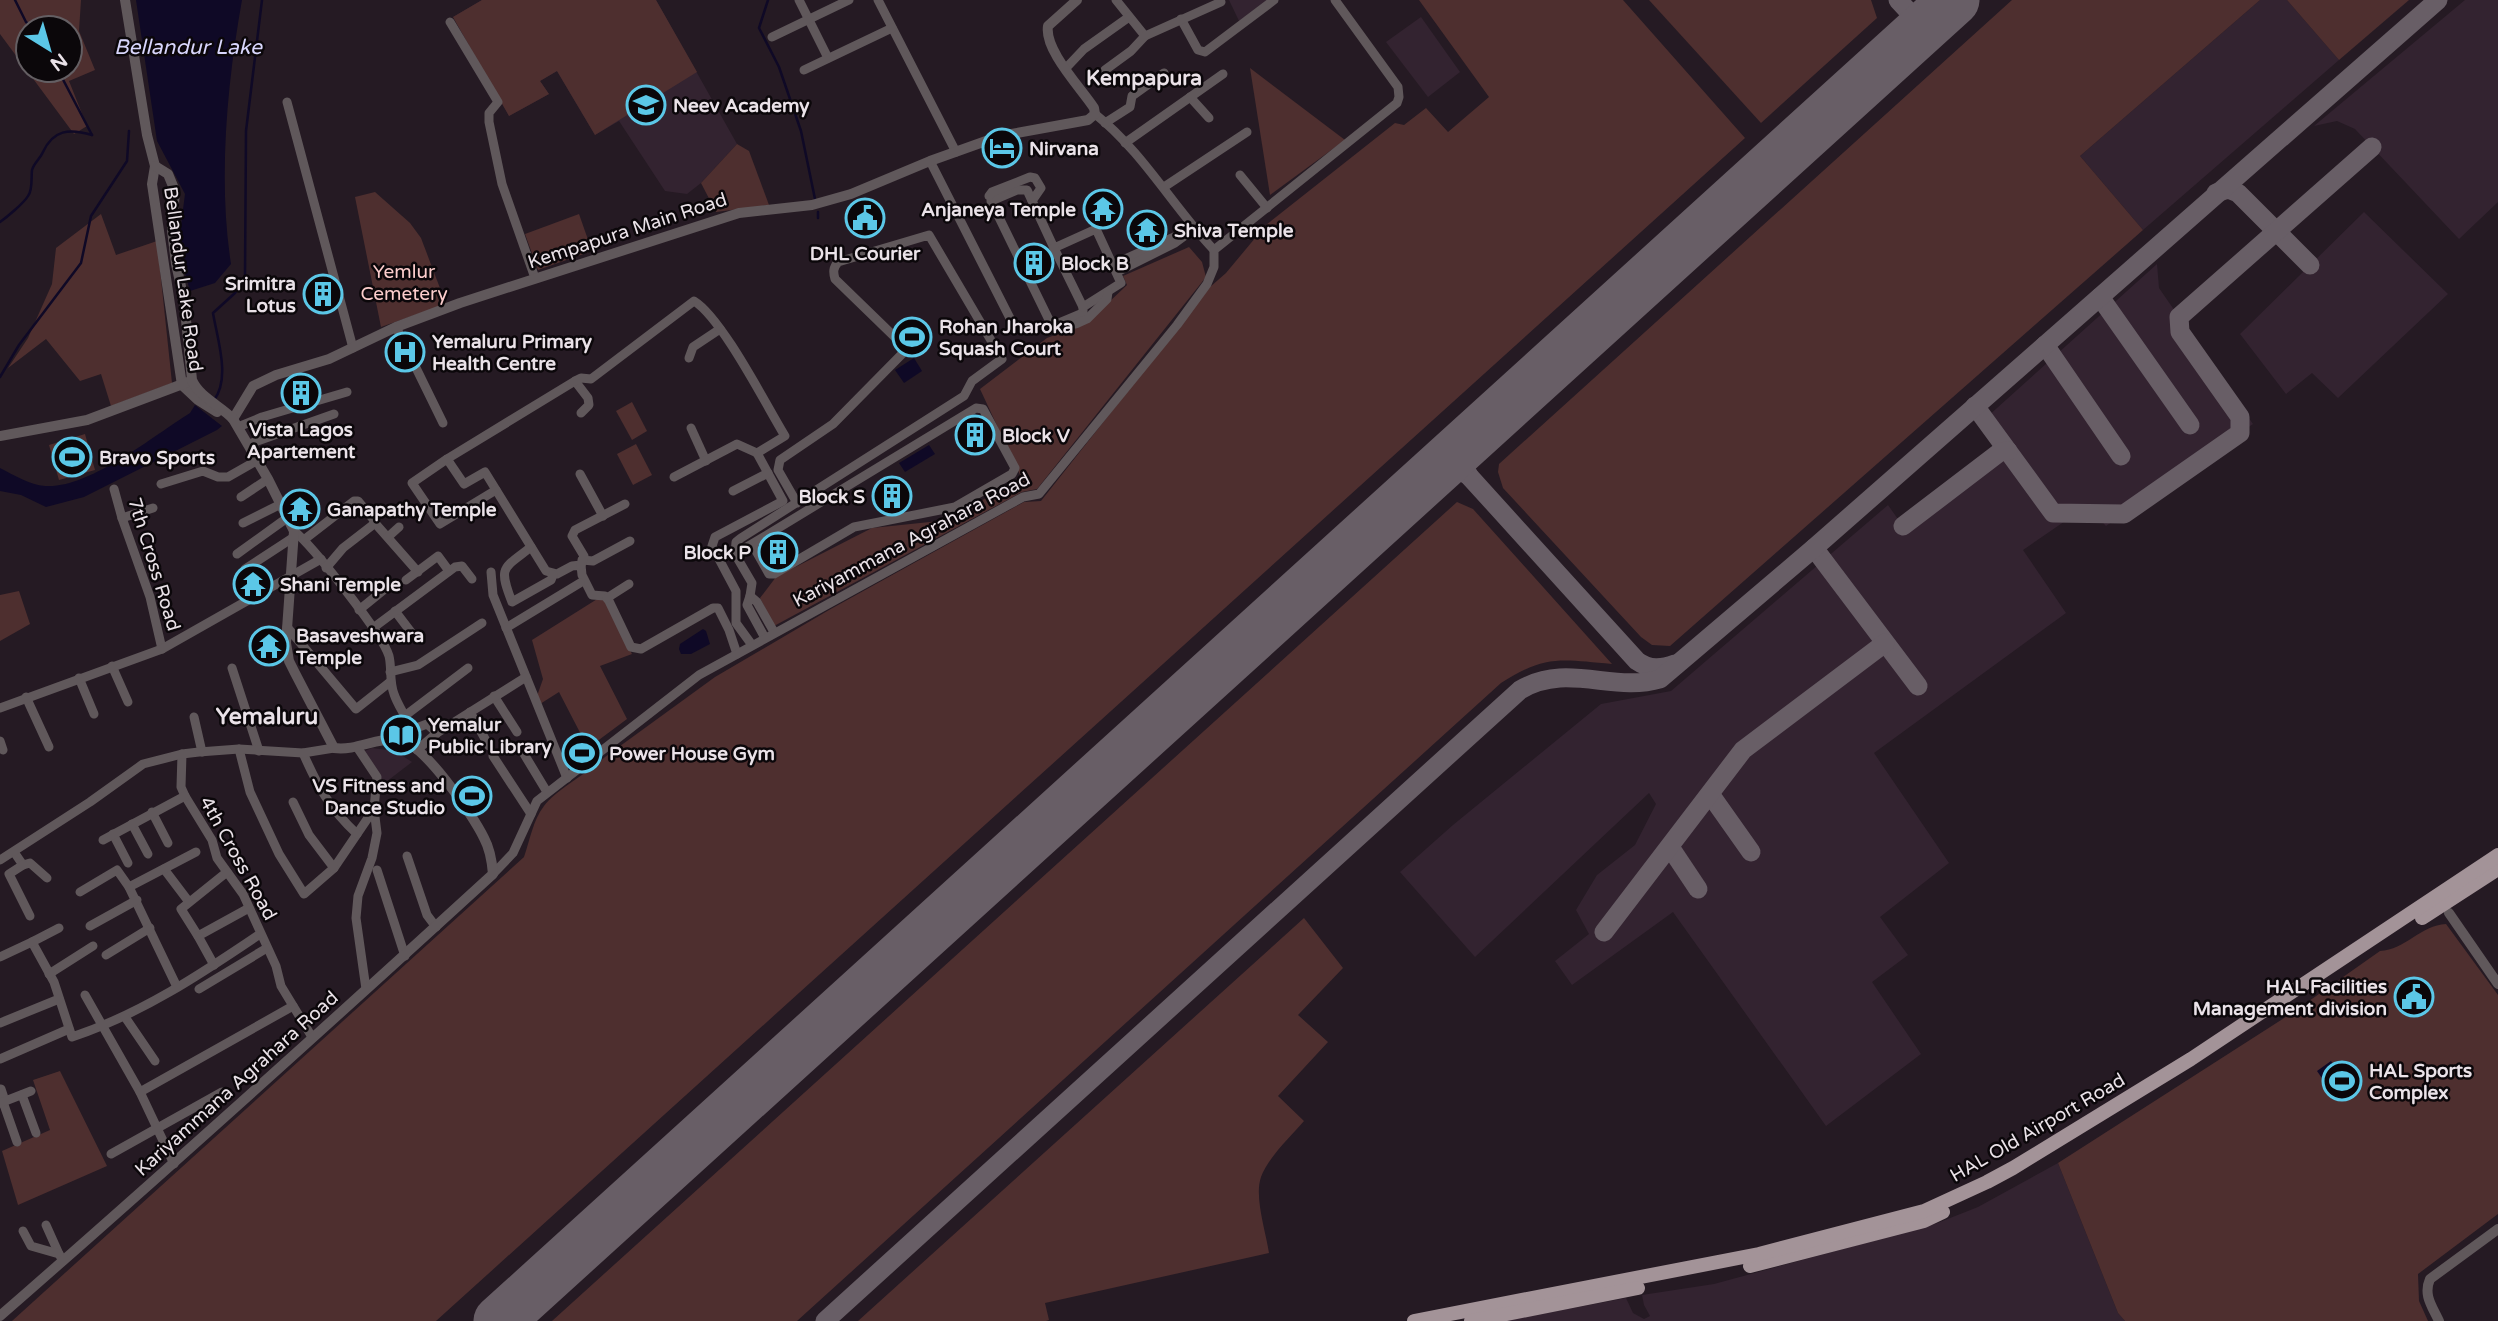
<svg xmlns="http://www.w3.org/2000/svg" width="2498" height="1321" font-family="'Varela Round',sans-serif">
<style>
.built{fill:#332330}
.green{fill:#4e2f2f;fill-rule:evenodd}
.water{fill:#0f0926}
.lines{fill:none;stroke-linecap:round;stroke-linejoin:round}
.stream{stroke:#0f0926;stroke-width:2.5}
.taxiway{stroke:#685e66;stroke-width:19}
.runway{stroke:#685e66;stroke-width:51}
.minor{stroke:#60585b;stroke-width:9}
.tertiary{stroke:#60585b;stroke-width:10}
.primary{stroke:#a39398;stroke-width:14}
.labels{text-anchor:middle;stroke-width:5;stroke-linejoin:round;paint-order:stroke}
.poi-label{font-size:19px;font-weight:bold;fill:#eae2e8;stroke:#0b070a;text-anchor:start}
.street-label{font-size:19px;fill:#eae2e8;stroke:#0b070a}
.park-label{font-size:19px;fill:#fccdcc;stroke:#0b070a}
.water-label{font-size:21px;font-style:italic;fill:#d8d6fc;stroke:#0b070a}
.neighbourhood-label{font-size:21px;font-weight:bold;fill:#eae2e8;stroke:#0b070a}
.quarter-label{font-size:23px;font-weight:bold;fill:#eae2e8;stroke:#0b070a}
</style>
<rect width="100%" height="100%" fill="#251a23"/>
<g class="built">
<polygon points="482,0 656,0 737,144 701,183 687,194 665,191 619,121 595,135 557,71 540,81 549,94 509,116 453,17"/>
<polygon points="1229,0 1270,0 1240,23"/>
<polygon points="2260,0 2287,0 2339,60 2143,230 2080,156"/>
<polygon points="2465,0 2498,0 2498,202 2459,239 2355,129 2337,121 2314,126"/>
<polygon points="1421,17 1460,72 1428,97 1386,42"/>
<polygon points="2364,212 2448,294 2338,398 2312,373 2286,394 2240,334"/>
<polygon points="2157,264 2159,288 2253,424 2106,526 2087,506 2023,550 2066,613 1874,753 1949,863 1880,917 1908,955 1872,982 1921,1054 1826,1126 1673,912 1572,985 1555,961 1589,934 1576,910 1597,875 1635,845 1656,804 1649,793 1475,957 1400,872 1453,825 1601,704 1671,691 1888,505 1900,522 1994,448 1995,440 1987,428 1977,426"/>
<polygon points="372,748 395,751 412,762 382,785 360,753"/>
<polygon points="2058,1163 2118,1313 2125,1321 1503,1321 1626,1298 1633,1313 1644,1319 1650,1316 1644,1305 1642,1295 1714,1284 1935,1224 1978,1207"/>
</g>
<g class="green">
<path d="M0,0h81l-2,31 16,39 -26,11 18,45 -13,8 -74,-100zM70,28v42h-42v-42z"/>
<polygon points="482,0 656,0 697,72 595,135 557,71 540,81 549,94 509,116 453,17"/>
<path d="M1419,0h204l122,138 -1309,1183h-424l512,-464c6,-17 9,-37 20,-51 12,-16 44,-33 61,-49l110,-80 114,-67 195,-108 17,-1 169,-214 16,-14 40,-48 129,-102 9,2 22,-17 22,24 41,-35z"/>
<polygon points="1649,0 1871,0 1877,18 1761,123"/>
<polygon points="2012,0 2260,0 2080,156 2143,230 1670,646 1652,645 1641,637 1503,488 1498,472 1499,464"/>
<polygon points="2287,0 2409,0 2339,60"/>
<polygon points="1250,68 1345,140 1270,195"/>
<polygon points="737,144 749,151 769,205 716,212 701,183"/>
<polygon points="375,192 410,223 421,238 446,304 381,327 355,197"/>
<polygon points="101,214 116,255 157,241 172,383 111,406 101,374 80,381 46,339 8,368 28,338 52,284 56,248"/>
<polygon points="579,214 592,251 538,270 525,234"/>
<polygon points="1189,247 1202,262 1206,277 1037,489 1022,492 774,626 760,598 776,577 872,528 949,520 1021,477 980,389 1047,338 1088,322 1127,285 1123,276"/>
<polygon points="632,402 647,431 632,440 616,411"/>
<polygon points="85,434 95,470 59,480 49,445"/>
<polygon points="636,444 652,475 633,485 617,454"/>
<path d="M1457,502l16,7 139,155c-50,-4 -66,-10 -111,19l-704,638h-245z"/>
<polygon points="19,591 30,624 0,641 0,595"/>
<polygon points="602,596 632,654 600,666 627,719 588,748 559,692 540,704 537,696 543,679 532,640"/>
<path d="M1304,918l39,50 -45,47 30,27 -50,54 26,25c-13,15 -37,38 -43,56 -7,20 5,55 8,76l-224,50 4,17 -3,1h-188z"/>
<path d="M2446,924l52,71v219l-80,60 1,27 9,20h-303l-7,-8 -60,-150 234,-150 88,-62c25,-1 41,-26 66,-27z"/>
<polygon points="60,1071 107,1166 18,1205 2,1151 50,1130 33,1080"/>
</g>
<g class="water">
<path d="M136,0h106c-15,83 -24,181 -11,264l-16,19 -25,8 -12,-43 7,-54 -28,-53z"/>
<polygon points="914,358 922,371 904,383 895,370"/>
<path d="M195,405l27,21 -5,4 -133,67 -38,10 -25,-12 -21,-4v-23c14,7 30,17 45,18 44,3 108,-50 145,-73z"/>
<polygon points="929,445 935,454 905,472 899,463"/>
<polygon points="703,629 706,631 710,644 691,654 681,654 679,649 680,644"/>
<polygon points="2331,1061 2346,1083 2332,1093 2317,1071"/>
</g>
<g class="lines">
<g class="stream">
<polyline points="15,0 26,22 33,28"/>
<polyline points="768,0 759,28 779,67 801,131 815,199"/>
<polyline points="58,70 92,135"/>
<polyline points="818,212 818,218"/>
<path d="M0,222c7,-5 24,-19 28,-26 5,-6 3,-19 4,-26 2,-7 8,-11 11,-18 10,-22 26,-24 49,-17"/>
<polyline points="0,377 19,345 81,263 91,216 127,161 129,131"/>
<path d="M214,400c17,-22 3,-62 -1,-87l22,-20 10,-17 1,-145 16,-131"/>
</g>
<g class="taxiway">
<polyline points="1898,0 1924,28"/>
<polyline points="2216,193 2228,189 2238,193 2310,265"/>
<polyline points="2100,297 2190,425"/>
<polyline points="2045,345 2121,456"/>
<polyline points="1975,406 2053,513 2124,514 2240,433 2240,417 2180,332 2179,317 2372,147"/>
<polyline points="1465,443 1462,462 1469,476"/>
<path d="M1438,468h18l13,8 168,185c13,9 24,8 38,3"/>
<polyline points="1903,526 2000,452 2008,451"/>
<polyline points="1814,548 1918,686"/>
<polyline points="1710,794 1751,852"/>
<polyline points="1670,847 1698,889"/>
<polyline points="1604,932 1743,750 1885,643"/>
<path d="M825,1321l695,-631c47,-28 93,3 140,-11l154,-131 624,-548"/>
</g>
<polyline class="runway" points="499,1321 1954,0"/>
<g class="minor">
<polyline points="799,0 828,58"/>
<polyline points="878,0 956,152"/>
<polyline points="1116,0 1145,36"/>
<polyline points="1181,19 1198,50 1205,52 1274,0"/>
<polyline points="450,22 498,102 489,113 489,122 502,184 535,278"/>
<polyline points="772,37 849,0"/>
<polyline points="1066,68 1084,49 1129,17"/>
<polyline points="804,70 892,28"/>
<polyline points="1105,70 1131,51 1145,36 1221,2"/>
<polyline points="1190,97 1209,118"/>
<polyline points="287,102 353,348"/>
<path d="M1095,114c48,38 78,93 119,136"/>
<polyline points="1105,123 1130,107 1132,96 1164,73"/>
<polyline points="1125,143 1223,74"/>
<polyline points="930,161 1014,326"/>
<polyline points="1240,175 1267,208"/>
<polyline points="1164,187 1247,132"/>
<polygon points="1017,190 1027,190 1054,248 1096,229 1121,283 1083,307 1083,313 1052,326 991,201"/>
<polyline points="989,196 992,192 1030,177 1035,178 1041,188 1032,201"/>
<polyline points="1054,248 1083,307"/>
<polyline points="1114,264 1176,236"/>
<polyline points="1117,272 1175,243 1194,229"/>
<polyline points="1076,324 1087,319 1107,299 1108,292"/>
<polyline points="396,327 443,423"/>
<polyline points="689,358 693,347 720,329"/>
<polyline points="575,381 588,398 589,405 581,413"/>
<polyline points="238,427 262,417 347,392"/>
<polyline points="691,428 706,461"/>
<polyline points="249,444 334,414"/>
<polyline points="447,459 464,484 485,472 546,571 557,574 572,566 581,565 582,575 592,595 605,596 609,601 631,647 641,649 713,608 718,608 729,630 737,654"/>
<polyline points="580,474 603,516"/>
<polyline points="674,477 737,444 757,453"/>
<polyline points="161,484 203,471 218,477 228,477 258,460"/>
<polyline points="114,489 122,518 150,597 162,649"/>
<path d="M496,490l-56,34 -28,-41 35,-24 128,-78 6,-3 10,1 103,-78c28,17 72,104 91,135l-28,17 26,48 -68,36 -3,9 24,45v32l16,22"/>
<polyline points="733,491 768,473"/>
<polyline points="241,497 268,479"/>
<polyline points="122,518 153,508"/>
<polyline points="374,522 418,572"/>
<polyline points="243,523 281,504"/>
<path d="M294,531c18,14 89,104 95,125 3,12 0,25 5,38 6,18 20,29 16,49"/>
<polyline points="388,537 399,527"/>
<polyline points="305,539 354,501 358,501 374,520 374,524 343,548 326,568"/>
<path d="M531,547c-28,22 -33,19 -19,55l39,-22 2,-5"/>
<polyline points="237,554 287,518"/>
<polyline points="735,554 752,544 976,408 983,409 1015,468 1012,474 955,507 854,527 774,574 769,574 752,544"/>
<polyline points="582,560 593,561 630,541"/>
<polyline points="581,565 584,556 572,536 575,530 625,504"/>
<polyline points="245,569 294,537"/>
<polyline points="491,572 493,595 567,778"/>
<polyline points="406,580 438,556 449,571"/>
<path d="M750,596l2,-13 -17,-29 1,-12 5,-4 223,-142 8,-15 30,-22 -73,-124 -91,27c-5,6 -5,10 -3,17l68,66 1,7 -71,72 -53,36 -2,10 19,33"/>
<polyline points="607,598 629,584"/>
<polyline points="359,610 391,584"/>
<polyline points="395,611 417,640"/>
<polyline points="287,627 356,709 390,682"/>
<polyline points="373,628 455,567 462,566 472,579"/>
<polyline points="506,628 580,583"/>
<polyline points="765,638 747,605 750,596 757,602 774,632"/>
<polyline points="112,666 128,702"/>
<polyline points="232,668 259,751"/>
<polyline points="390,672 418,665 482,623"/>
<polyline points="79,678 94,714"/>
<polyline points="494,696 517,732"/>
<polyline points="26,697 49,747"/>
<polyline points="0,708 162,649 321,559"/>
<polyline points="470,712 489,746"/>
<polyline points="406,715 468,668"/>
<polyline points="194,717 202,752"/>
<polyline points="411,730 427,724 437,733"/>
<polyline points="0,741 3,750"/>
<polyline points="357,747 377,777 374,809 377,833 372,858 358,896 356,918 366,989"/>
<polyline points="239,749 250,792 279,854 304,894 334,868 374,809"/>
<polyline points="417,750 437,733 526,677"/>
<path d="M303,753c15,34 27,56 54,81"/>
<polyline points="182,754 181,787 185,796 212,840 217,858 243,894 276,966 281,986 312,1037"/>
<polyline points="524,754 547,792"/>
<polyline points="493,756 531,814"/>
<polyline points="293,802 309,835 334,868"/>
<polyline points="152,812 168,843"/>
<polyline points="132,824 148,854"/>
<polyline points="113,834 128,863"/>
<polyline points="103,840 185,796"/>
<polyline points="14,852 23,865 30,863 47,878"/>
<polyline points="407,856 427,915 436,927"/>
<polyline points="0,860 90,802 143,764 182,754 199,752 239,749 303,753 334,748"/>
<polyline points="23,865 9,874 30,916"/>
<polyline points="164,869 189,902"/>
<polyline points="377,870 405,956"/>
<polyline points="227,872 181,909 198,936 249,908"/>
<polyline points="493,874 513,853 537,801 699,675 1023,497 1039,494 1177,325 1207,284 1214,267 1214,250 1397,103 1399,97 1398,87 1335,0"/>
<polyline points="129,887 177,987"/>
<polyline points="80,892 117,870 129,887 196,852"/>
<polyline points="90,926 137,900"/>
<path d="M59,928l-27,14 22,40 18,55c69,-23 129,-63 188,-103"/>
<polyline points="198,936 214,965"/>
<polyline points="106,955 150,928"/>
<polyline points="0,957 34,941"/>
<polyline points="49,974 93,946"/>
<polyline points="199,989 267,948"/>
<polyline points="85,995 140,1092 174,1164"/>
<polyline points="125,1017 155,1061"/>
<polyline points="0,1023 59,999"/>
<polyline points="0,1059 69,1029"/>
<polyline points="1,1089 5,1101"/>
<polyline points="140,1092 293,1006"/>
<polyline points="22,1095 36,1133"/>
<polyline points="3,1102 17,1142"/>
<polyline points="0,1103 31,1091"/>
<polyline points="111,1154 222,1092"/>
<polyline points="46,1225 59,1254"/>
<polyline points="23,1231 31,1246 59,1254 63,1261"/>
</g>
<g class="tertiary">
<polyline points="125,0 147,135 155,166 152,184 182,385 198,400 217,412"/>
<path d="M233,419l20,-33 23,-11 53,-16 67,-32 64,-24 279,-90 73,-8 39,-11 79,-33 70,-25 88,-16 7,-6 -1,-6c-13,-20 -50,-58 -46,-82l29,-26"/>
<polyline points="0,436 87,420 188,382"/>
<polyline points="2449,913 2498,984"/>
<path d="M0,1316c166,-145 330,-293 493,-442 -1,-13 -3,-25 -9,-36 -11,-23 -62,-98 -87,-99 -22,-1 -41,12 -63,9l-39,-75 -6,-12 -3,-18 8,-112 -26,-52 -35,-60c-12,-13 -34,-22 -41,-39l-8,-80 -8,-36 -4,-34 3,-39 -7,-17 -13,-8"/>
<path d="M2439,1321c-7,-15 -16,-26 -9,-42l68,-50"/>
</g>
<g class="primary">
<polyline points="2422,918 2498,869"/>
<polyline points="1750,1266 1924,1221 1943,1212"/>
<polyline points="1414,1321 1759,1254 1924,1211 1987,1182 2013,1168 2191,1059 2498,855"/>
<polyline points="1471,1321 1638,1288"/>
</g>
</g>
<defs>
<symbol id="school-ring" viewBox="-11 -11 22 22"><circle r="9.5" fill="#0b070a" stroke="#5bc7e7" stroke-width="1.5"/><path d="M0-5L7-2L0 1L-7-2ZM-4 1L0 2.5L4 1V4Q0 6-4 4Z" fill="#5bc7e7"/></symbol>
<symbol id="hotel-ring" viewBox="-11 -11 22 22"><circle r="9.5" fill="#0b070a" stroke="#5bc7e7" stroke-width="1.5"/><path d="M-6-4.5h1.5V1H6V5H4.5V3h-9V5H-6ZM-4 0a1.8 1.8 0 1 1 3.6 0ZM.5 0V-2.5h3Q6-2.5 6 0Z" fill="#5bc7e7"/></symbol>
<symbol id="temple-ring" viewBox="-11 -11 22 22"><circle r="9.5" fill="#0b070a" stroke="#5bc7e7" stroke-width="1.5"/><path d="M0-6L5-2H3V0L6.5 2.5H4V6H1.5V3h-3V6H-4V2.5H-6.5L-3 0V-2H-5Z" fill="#5bc7e7"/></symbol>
<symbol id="civic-ring" viewBox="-11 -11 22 22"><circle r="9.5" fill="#0b070a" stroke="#5bc7e7" stroke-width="1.5"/><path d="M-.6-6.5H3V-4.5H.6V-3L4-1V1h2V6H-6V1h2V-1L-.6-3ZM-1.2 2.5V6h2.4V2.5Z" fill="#5bc7e7"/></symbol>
<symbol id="building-ring" viewBox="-11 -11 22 22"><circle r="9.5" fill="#0b070a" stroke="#5bc7e7" stroke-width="1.5"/><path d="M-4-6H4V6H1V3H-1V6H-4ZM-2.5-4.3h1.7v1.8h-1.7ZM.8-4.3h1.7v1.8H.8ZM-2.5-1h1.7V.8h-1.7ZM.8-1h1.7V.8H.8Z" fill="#5bc7e7"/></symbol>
<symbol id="stadium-ring" viewBox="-11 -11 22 22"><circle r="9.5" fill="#0b070a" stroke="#5bc7e7" stroke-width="1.5"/><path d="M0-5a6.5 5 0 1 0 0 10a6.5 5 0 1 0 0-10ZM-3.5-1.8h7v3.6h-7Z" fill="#5bc7e7"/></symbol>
<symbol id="hospital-ring" viewBox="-11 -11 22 22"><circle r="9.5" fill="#0b070a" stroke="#5bc7e7" stroke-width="1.5"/><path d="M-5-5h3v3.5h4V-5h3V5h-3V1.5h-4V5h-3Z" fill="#5bc7e7"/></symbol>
<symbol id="library-ring" viewBox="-11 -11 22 22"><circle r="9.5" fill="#0b070a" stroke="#5bc7e7" stroke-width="1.5"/><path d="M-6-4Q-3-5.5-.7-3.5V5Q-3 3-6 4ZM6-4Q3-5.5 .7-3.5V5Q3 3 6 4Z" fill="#5bc7e7"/></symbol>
</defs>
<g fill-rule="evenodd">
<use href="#school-ring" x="624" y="83" width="44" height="44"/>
<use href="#hotel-ring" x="980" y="126" width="44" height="44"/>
<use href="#temple-ring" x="1081" y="187" width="44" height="44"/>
<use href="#civic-ring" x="843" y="196" width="44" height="44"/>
<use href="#temple-ring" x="1125" y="208" width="44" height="44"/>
<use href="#building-ring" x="1012" y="241" width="44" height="44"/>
<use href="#building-ring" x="301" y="272" width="44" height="44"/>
<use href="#stadium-ring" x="890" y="315" width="44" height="44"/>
<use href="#hospital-ring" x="383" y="330" width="44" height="44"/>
<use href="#building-ring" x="279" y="371" width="44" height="44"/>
<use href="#building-ring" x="953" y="413" width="44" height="44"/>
<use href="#stadium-ring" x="50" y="435" width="44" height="44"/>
<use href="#building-ring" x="870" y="474" width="44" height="44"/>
<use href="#temple-ring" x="278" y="487" width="44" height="44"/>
<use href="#building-ring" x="756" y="530" width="44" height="44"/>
<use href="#temple-ring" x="231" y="562" width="44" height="44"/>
<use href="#temple-ring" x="247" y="624" width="44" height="44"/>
<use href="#library-ring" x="379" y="713" width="44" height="44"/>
<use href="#stadium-ring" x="560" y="731" width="44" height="44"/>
<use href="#stadium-ring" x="450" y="774" width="44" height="44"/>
<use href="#civic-ring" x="2392" y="975" width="44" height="44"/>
<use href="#stadium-ring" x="2320" y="1059" width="44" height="44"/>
</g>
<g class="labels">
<g class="poi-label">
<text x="673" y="112">Neev Academy</text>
<text x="1029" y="155">Nirvana</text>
<text x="1076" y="216" text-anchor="end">Anjaneya Temple</text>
<text x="1174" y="237">Shiva Temple</text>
<text x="865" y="260" text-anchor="middle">DHL Courier</text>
<text x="1061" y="270">Block B</text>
<text x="296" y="290" text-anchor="end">Srimitra<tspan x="296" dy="22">Lotus</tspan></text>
<text x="939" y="333">Rohan Jharoka<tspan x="939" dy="22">Squash Court</tspan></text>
<text x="432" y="348">Yemaluru Primary<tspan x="432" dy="22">Health Centre</tspan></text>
<text x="301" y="436" text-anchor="middle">Vista Lagos<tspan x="301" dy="22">Apartement</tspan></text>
<text x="1002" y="442">Block V</text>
<text x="99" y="464">Bravo Sports</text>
<text x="865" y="503" text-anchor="end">Block S</text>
<text x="327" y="516">Ganapathy Temple</text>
<text x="751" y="559" text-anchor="end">Block P</text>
<text x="280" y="591">Shani Temple</text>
<text x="296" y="642">Basaveshwara<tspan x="296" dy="22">Temple</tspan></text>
<text x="428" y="731">Yemalur<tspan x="428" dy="22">Public Library</tspan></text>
<text x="609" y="760">Power House Gym</text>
<text x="445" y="792" text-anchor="end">VS Fitness and<tspan x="445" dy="22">Dance Studio</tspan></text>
<text x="2387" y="993" text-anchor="end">HAL Facilities<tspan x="2387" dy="22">Management division</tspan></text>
<text x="2369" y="1077">HAL Sports<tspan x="2369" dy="22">Complex</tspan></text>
</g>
<g class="street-label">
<text transform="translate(627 230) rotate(-18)" y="7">Kempapura Main Road</text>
<text transform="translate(184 279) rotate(82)" y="7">Bellandur Lake Road</text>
<text transform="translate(911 539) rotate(-28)" y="7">Kariyammana Agrahara Road</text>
<text transform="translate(155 564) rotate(73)" y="7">7th Cross Road</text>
<text transform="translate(239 858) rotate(61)" y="7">4th Cross Road</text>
<text transform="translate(236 1083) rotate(-42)" y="7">Kariyammana Agrahara Road</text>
<text transform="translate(2037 1127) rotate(-30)" y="7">HAL Old Airport Road</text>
</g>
<g class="park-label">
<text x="404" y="278">Yemlur<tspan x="404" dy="22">Cemetery</tspan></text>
</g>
<g class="water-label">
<text x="188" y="54">Bellandur Lake</text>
</g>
<g class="neighbourhood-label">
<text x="1144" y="85">Kempapura</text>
</g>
<g class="quarter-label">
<text x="267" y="724">Yemaluru</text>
</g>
</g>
<g transform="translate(49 49) rotate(143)"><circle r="33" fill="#0b070a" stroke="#645f63" stroke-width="2"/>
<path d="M0-5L12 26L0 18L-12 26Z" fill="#5bc7e7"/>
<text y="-10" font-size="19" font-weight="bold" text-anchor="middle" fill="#eae2e8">N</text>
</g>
</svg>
